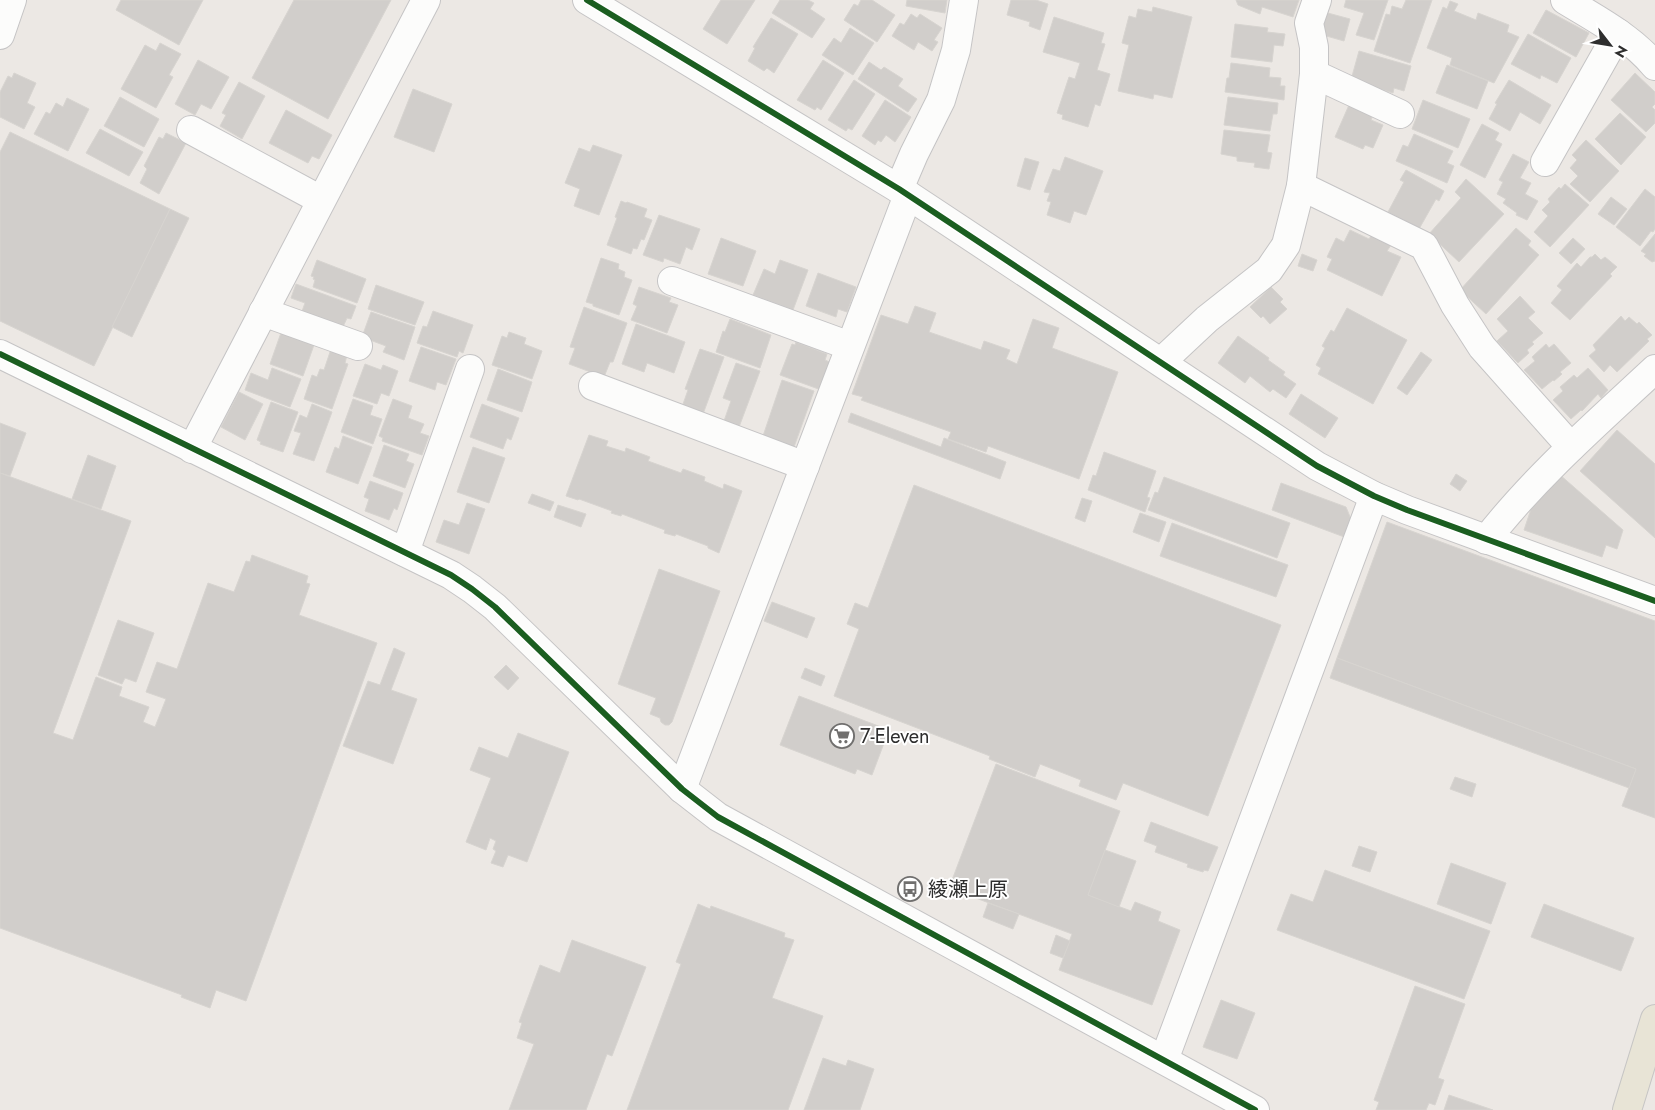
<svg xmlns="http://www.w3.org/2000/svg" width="1655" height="1110" font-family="Jost,'Noto Sans JP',sans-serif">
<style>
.building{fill:#d1cecb;stroke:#d7d4d0}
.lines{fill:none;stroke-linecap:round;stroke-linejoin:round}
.minor-casing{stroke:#c5c4c5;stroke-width:30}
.major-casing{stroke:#c6c5c4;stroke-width:30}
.minor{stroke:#fcfcfb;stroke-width:28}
.major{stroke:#e8e4d6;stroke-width:28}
.cycleway-casing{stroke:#fff;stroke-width:9}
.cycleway{stroke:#1b5e20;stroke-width:6}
.labels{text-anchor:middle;stroke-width:4;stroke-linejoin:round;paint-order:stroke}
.poi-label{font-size:20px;fill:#2e2e2e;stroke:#fff;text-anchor:start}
</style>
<rect width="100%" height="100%" fill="#ece8e4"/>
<g class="building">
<polygon points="121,0 203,0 179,45 116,10"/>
<polygon points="294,0 391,0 328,119 252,78"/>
<polygon points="721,0 755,0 727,44 703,29"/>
<polygon points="780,0 808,0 814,3 810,9 825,19 812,38 772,13"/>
<polygon points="861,0 872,0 895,15 877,42 844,20 854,4 858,6"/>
<polygon points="907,0 947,0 945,13 906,6"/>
<polygon points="1011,0 1036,0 1048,4 1040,30 1029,26 1030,22 1007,15"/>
<polygon points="1236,0 1299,0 1293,17 1262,7 1260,14 1238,5"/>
<polygon points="1346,0 1388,0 1374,40 1356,35 1364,13 1344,7"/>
<polygon points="1406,0 1432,0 1410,63 1374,51 1386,14 1390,15 1392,6 1402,9"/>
<polygon points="1450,1 1458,4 1454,11 1476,20 1478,13 1509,25 1507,32 1519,37 1494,83 1450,65 1452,58 1427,48 1443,7 1447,9"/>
<polygon points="1153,7 1192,17 1172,98 1154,94 1153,99 1118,91 1129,45 1122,43 1129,16 1136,18 1138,9 1152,12"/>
<polygon points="1546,10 1589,33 1576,57 1533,33"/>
<polygon points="1324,12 1350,19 1344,41 1323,35"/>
<polygon points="911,14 917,18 920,14 942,28 934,40 938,42 932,51 918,42 914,50 892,36 900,23 904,25"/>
<polygon points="1054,17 1104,33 1101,43 1105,44 1097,70 1110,74 1100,106 1095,104 1088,127 1062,119 1063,115 1057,113 1069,77 1075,79 1080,63 1043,52"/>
<polygon points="771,18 798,34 774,73 767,68 764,71 748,61 755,48 753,47"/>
<polygon points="1235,24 1268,28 1267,32 1285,34 1283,46 1274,45 1272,62 1231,57"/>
<polygon points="850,28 874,43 853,75 822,55 834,38 841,43"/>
<polygon points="1528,34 1571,58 1557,83 1541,75 1540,79 1511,64"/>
<polygon points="160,43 181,54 169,75 173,77 156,108 121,89 145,45 156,51"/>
<polygon points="1359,51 1411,66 1404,91 1394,88 1393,93 1351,80"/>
<polygon points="198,60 229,77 211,109 201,104 195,115 175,104"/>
<polygon points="823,60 844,73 821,110 817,107 815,110 797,100"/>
<polygon points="869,62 881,70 884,67 903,79 898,86 917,99 908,112 858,79"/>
<polygon points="1231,63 1270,68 1269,77 1281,78 1280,86 1285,86 1284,100 1225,92 1227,78 1229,78"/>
<polygon points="1447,65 1488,81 1477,109 1436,93"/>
<polygon points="14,73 36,83 27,103 35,107 24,129 0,117 0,92 8,76 12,78"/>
<polygon points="1635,73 1655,92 1655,104 1652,107 1655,110 1655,123 1646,132 1611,100"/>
<polygon points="854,80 875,94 852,130 848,128 846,131 828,120"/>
<polygon points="1509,80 1551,105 1540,124 1520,112 1510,131 1489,119 1497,104 1495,103"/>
<polygon points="239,82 265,96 242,139 220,126 226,115 222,113"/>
<polygon points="413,89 452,104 434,152 394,137"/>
<polygon points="120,97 159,119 144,147 104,126"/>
<polygon points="1228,97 1278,103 1277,114 1273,114 1270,131 1224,125"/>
<polygon points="67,98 89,109 68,151 34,134 46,112 50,114 56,103 63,107"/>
<polygon points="885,100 911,117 895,142 886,135 881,142 878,140 875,145 862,136"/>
<polygon points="1423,100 1470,119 1458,148 1412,129"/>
<polygon points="1349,105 1373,115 1371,120 1383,125 1373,148 1365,145 1363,149 1335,137"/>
<polygon points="286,110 332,135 319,159 312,156 308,163 269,143"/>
<polygon points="1620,113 1646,137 1621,165 1595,139"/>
<polygon points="1482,124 1499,133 1495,140 1502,144 1485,178 1460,165"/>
<polygon points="100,129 143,152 129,176 86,153"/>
<polygon points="1224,130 1270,135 1267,152 1272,153 1269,169 1254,167 1255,163 1237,161 1237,157 1221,154"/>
<polygon points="10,132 170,209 94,366 0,321 0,152"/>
<polygon points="166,133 186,143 159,194 140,183 147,169 144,166 159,137 163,139"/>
<polygon points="1414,134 1453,151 1447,163 1454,166 1447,183 1396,161 1403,145 1408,147"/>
<polygon points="1586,140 1619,171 1590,202 1570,184 1578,176 1570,168 1577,160 1572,155"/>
<polygon points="593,145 622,155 599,215 574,206 580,189 565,183 579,148 590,152"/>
<polygon points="1513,154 1529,162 1520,178 1531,183 1525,194 1538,201 1527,220 1516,215 1517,213 1503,203 1506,199 1497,194 1503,182 1499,180"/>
<polygon points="1065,157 1103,171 1086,215 1074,211 1070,223 1047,215 1051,202 1047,201 1050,193 1044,192 1053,169 1060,171"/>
<polygon points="1025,158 1039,162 1030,190 1017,186"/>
<polygon points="1406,170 1444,191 1439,201 1436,199 1419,229 1388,212 1404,182 1400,180"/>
<polygon points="1466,179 1504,214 1459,262 1429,234 1461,198 1455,192"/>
<polygon points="1565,184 1589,205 1550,247 1534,232 1548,216 1542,210 1550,202 1548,199 1559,187 1561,189"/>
<polygon points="1645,189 1655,197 1655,229 1653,232 1651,231 1640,246 1616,227"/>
<polygon points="1611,197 1627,209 1614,225 1598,214"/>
<polygon points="621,201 626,203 627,202 647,209 644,217 652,220 644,240 641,239 637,249 633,248 631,254 607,245 617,218 615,217"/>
<polygon points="170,209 189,218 132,337 112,327"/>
<polygon points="659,215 700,229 692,250 686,247 680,264 664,258 663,262 643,255"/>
<polygon points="1516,228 1531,241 1528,245 1539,255 1486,314 1460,290"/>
<polygon points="1350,230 1369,239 1371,236 1391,245 1387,251 1401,257 1382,296 1327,270 1332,259 1327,257 1336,238 1344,242"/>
<polygon points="1655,234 1655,261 1652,262 1644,256 1646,254 1641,251"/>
<polygon points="721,238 756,251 743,286 708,274"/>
<polygon points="1573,238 1585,249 1571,264 1559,253"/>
<polygon points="1302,254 1317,260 1313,271 1298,266"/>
<polygon points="1595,254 1601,260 1605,257 1617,267 1610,274 1612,276 1570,320 1551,303 1562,290 1557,286 1577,263 1581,267 1590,257 1592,257"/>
<polygon points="601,258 619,264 618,269 625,272 624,277 632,280 619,315 593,306 593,304 586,302"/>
<polygon points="317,260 366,279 357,303 313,287 315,280 313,279 314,277 311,276"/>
<polygon points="780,260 808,270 793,310 753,295 764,269 775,274"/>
<polygon points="818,273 856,287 847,312 838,309 836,317 806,306"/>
<polygon points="296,284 356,306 351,319 347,318 342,329 301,314 305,303 291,298"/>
<polygon points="376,285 424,302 415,325 368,309"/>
<polygon points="639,287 671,298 669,302 678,305 667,333 631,320 637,306 633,304"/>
<polygon points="1271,287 1283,299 1280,302 1287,309 1270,324 1263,316 1261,318 1250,307"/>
<polygon points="1520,296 1535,312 1528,318 1543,333 1532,342 1534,344 1527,350 1529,353 1518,363 1497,341 1508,331 1497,319"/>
<polygon points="915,306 936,313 929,332 981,350 984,341 1010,350 1006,359 1017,364 1033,319 1059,328 1052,348 1118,372 1079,479 988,446 986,452 948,439 951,432 861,400 863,397 852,394 881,315 908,324"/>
<polygon points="584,307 627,323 613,362 610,362 604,377 569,364 575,348 570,347"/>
<polygon points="1347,308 1407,340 1373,404 1318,374 1321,368 1316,365 1325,348 1322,346 1331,330 1334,332"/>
<polygon points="433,311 473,325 463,353 459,351 457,357 417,343 423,326 427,327"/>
<polygon points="371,312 415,327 404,360 383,352 386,346 362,337"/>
<polygon points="1621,316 1625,321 1629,317 1637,324 1639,322 1652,335 1647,339 1649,341 1617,372 1610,365 1604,372 1589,356 1596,350 1593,345"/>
<polygon points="730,319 771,335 760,368 716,352 723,331 725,332"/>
<polygon points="636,324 685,342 674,373 647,363 644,372 622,364"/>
<polygon points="282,330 315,342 303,376 270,364"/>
<polygon points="509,332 526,338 524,344 542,351 532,379 492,365 502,336 507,338"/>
<polygon points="1238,336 1269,358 1268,360 1285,372 1283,375 1296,384 1286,398 1273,389 1270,392 1250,376 1245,383 1218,363"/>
<polygon points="796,342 827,354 825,360 834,364 824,391 780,375 792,344 795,345"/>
<polygon points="1546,344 1549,348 1554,344 1571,363 1560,372 1562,374 1554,381 1553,380 1542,389 1524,370 1535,361 1532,357"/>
<polygon points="421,347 456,359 446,385 437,382 435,390 409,381"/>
<polygon points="331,349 347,355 345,363 348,364 332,409 304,399 312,375 317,377 320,369 324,370"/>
<polygon points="700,349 724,357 703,414 682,407 688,390 685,389"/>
<polygon points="1421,352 1432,360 1407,395 1397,388"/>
<polygon points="736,363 760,371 739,427 724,421 731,401 723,398"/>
<polygon points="365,364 381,370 383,365 398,371 389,396 381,393 377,404 353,396"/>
<polygon points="272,368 301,379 290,407 245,390 251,373 268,380"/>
<polygon points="1588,368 1608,390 1601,398 1598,394 1582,411 1581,410 1571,419 1553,400 1563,391 1560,387 1574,375 1577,378"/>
<polygon points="498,369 532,382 522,412 487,400"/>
<polygon points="782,380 814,391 794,447 763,436"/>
<polygon points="239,392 263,404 245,440 221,427"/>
<polygon points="1301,394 1338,418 1325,438 1289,414"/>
<polygon points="353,399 373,406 370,415 382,419 373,444 341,432"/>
<polygon points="393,399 412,406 408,418 424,424 420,433 429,436 422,455 382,441 383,438 379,436"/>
<polygon points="271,402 298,412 283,452 260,444 261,442 257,440"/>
<polygon points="312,404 332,412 314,461 293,454 301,433 294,431 300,415 307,418"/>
<polygon points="482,404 519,418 511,440 507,438 503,449 470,437"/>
<polygon points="851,413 941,447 944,438 1006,462 1000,479 848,422"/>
<polygon points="0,423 26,433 10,476 0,473"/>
<polygon points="1617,430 1655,464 1655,538 1580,471"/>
<polygon points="589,435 608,441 606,446 625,452 626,448 650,457 648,461 681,473 683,469 705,477 704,481 723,489 724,484 742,491 719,553 708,548 708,546 676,534 675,536 664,533 665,530 622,514 621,516 611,513 612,511 579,499 578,500 566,496"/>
<polygon points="343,436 372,447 358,484 326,472 335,447 339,449"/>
<polygon points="384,445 409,454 406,461 414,464 405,488 373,476"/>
<polygon points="473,447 505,458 489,503 457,492"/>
<polygon points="1104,452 1156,471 1147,497 1150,498 1145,512 1088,490 1093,475 1096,476"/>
<polygon points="88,455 116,466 101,509 72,499"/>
<polygon points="0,473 131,521 53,733 73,740 96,677 122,687 119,696 149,707 143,722 155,727 166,699 146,692 157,662 177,669 208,583 234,592 246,561 250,562 252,555 308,576 306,583 310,584 299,615 377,643 246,1001 216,990 210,1008 181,997 182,995 0,928"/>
<polygon points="1456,474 1467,481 1460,491 1450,484"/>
<polygon points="1559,474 1623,530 1617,549 1606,545 1602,557 1524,530 1533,503"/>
<polygon points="1164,477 1290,523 1277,558 1148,510 1155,492 1158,493"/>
<polygon points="370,481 403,493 397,510 394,508 389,520 365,511 369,499 364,497"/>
<polygon points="1281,483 1346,507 1353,524 1347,538 1272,510"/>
<polygon points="914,485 1281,625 1208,816 1123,783 1116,800 1079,786 1081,780 1040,764 1035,777 989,759 990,756 834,696 859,629 847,624 855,603 868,608"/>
<polygon points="532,494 554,502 550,511 528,503"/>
<polygon points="1082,498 1092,501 1085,522 1075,518"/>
<polygon points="467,503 485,509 469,554 436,542 444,520 459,525"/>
<polygon points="558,505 586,514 581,527 554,517"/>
<polygon points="1140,513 1166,522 1159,542 1133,532"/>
<polygon points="1387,522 1655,621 1655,818 1622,806 1636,769 1337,658"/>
<polygon points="1172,523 1288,565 1276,597 1160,556"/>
<polygon points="659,569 720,591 672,722 669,725 665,725 661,722 660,718 650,714 656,698 618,684"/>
<polygon points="772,602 815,618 807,638 764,621"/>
<polygon points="118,620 154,633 136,682 125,678 122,684 98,675"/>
<polygon points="394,648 405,653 391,690 417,699 393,764 343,746 368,681 380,685"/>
<polygon points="1337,658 1636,769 1629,788 1330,678"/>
<polygon points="506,665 519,678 508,690 494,677"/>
<polygon points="805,668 825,676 821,686 801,678"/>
<polygon points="799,696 889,730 872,775 857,769 855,774 780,745"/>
<polygon points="518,733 569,752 527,862 508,855 503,867 491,863 496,851 493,849 496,841 490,838 486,850 466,842 491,778 470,770 479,747 508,758"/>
<polygon points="996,764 1120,811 1088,895 1131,911 1135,902 1161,912 1158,921 1180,930 1152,1005 1059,970 1072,934 949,888"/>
<polygon points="1455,777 1476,784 1472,797 1450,789"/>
<polygon points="1151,822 1218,847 1208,871 1204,870 1203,872 1187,867 1188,864 1155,852 1157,846 1144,841"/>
<polygon points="1359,846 1377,852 1370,872 1352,866"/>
<polygon points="1105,850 1136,861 1119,907 1088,895"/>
<polygon points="1451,863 1506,883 1491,924 1437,904"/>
<polygon points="1325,870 1490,931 1464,999 1277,930 1291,894 1313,902"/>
<polygon points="988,903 1019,914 1013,929 983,917"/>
<polygon points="698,904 710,909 711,906 785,933 784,937 794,940 772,998 823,1016 788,1110 627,1110 681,964 676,962"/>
<polygon points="1544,904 1634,938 1621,971 1531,937"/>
<polygon points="1056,935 1070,941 1063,958 1050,953"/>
<polygon points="572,940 646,967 612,1056 607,1054 586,1110 509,1110 534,1044 517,1038 522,1023 519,1022 540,965 560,973"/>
<polygon points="1415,986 1465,1004 1438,1078 1444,1080 1435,1105 1429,1103 1426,1110 1376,1110 1379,1102 1374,1100"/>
<polygon points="1221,1000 1255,1013 1237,1059 1203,1047"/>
<polygon points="823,1058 846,1066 848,1060 874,1069 860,1110 804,1110"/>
<polygon points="1449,1095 1493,1110 1444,1110"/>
</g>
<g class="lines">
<defs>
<g id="minor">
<polyline points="587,0 899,189 1317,466 1374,496 1407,510 1655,601"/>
<path d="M1565,0c31,19 66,37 90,66"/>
<polyline points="0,35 12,0"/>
<polyline points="1314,74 1400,114"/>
<polyline points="191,130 321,200"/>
<polyline points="1545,162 1618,33"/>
<polyline points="1301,186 1424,246 1455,305 1482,347 1571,447"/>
<polyline points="899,189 914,154 941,100 956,50 964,0"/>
<polyline points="672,281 850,346"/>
<polyline points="263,312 358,346"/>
<polyline points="0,354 451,575 472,589 495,607 682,789 718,817 1255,1110"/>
<polyline points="1161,362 1207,319 1269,270 1286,245 1301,186 1314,74 1314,47 1309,23 1317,0"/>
<polyline points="593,386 805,466"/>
<polyline points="192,449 426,0"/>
<path d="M1486,540c48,-62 111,-117 169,-171"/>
<polyline points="405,552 470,369"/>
<polyline points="682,789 908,195"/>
<polyline points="1164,1060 1374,496"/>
</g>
<polyline id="major" points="1627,1110 1655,1019"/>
</defs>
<use href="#minor" class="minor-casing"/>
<use href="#major" class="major-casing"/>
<use href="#minor" class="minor"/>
<use href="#major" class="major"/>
<defs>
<g id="cycleway">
<polyline points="587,0 899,189 1317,466 1374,496 1407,510 1655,601"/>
<polyline points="0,354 451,575 472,589 495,607 682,789 718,817 1255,1110"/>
</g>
</defs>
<use href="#cycleway" class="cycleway-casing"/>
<use href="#cycleway" class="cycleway"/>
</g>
<defs>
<symbol id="supermarket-ring" viewBox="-11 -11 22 22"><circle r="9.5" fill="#fff" stroke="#706f6e" stroke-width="1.5"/><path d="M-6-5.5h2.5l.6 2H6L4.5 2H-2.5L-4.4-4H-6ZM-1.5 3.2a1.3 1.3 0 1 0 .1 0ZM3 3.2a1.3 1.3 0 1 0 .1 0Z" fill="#706f6e"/></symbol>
<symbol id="bus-ring" viewBox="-11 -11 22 22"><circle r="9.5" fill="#fff" stroke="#706f6e" stroke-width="1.5"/><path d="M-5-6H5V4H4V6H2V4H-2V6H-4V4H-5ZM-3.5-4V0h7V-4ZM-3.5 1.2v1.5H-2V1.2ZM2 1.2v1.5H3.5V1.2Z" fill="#706f6e"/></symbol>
</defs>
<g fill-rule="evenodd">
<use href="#supermarket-ring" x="828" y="722" width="28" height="28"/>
<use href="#bus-ring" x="896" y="875" width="28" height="28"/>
</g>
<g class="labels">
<g class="poi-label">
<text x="860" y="743">7-Eleven</text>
<text x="928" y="896">綾瀬上原</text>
</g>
</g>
<g transform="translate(1610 45) rotate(121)" stroke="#ffffff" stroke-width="4" paint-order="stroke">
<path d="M0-4L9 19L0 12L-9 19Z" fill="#2e2e2e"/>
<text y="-8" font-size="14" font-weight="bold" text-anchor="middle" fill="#2e2e2e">N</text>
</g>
</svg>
